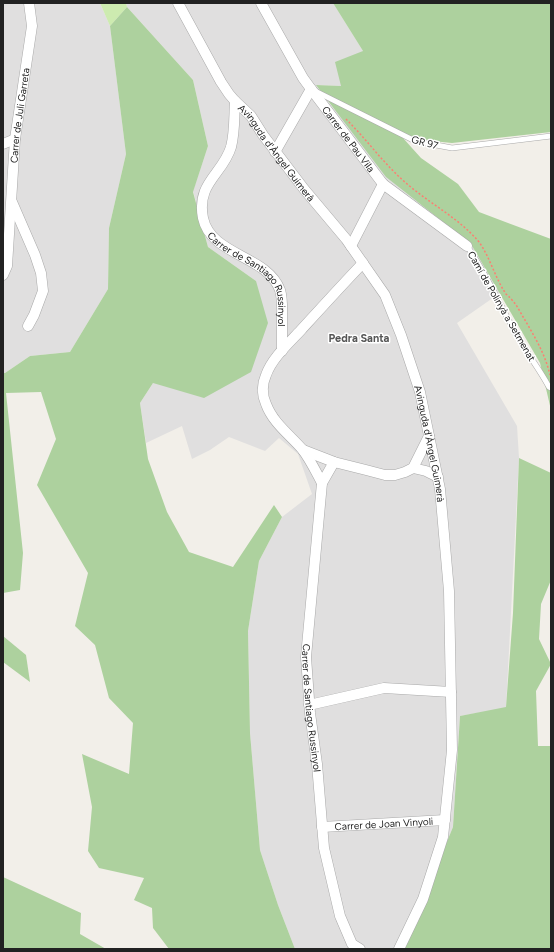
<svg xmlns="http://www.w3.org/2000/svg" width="554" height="952" font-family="Figtree,sans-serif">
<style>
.residential{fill:#e0dfdf}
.grass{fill:#cdebb0}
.forest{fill:#add19e}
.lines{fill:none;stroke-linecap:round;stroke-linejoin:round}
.service-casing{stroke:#a9a9a9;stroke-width:6}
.minor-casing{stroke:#a9a9a9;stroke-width:11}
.path{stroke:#fa8072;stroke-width:1.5;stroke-dasharray:2 2;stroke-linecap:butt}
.service{stroke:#fff;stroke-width:5}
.minor{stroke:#fff;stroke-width:10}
.labels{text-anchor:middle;stroke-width:3;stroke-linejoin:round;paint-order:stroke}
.street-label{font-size:10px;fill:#222;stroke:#fff}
.neighbourhood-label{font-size:11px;font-weight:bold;fill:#555;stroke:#fff}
</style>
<rect width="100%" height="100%" fill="#f2efe9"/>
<g class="residential">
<polygon points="3,3 100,3 110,26 126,154 109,228 108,289 70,352 30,356 5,373 3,373"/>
<polygon points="126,3 333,3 363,51 341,86 317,85 471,243 500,293 457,323 517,426 519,458 506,708 460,716 453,827 403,949 295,949 278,905 260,850 250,733 248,631 259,561 282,517 312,494 298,454 279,438 265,451 229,437 210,450 192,459 182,426 146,443 140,403 153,383 256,281 208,247 193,191 208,146 193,80 127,7"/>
</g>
<polygon class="grass" points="100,3 126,3 127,7 110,26"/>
<g class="forest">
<polygon points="333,3 551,3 551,132 452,143 403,138 421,158 458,184 479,212 551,239 551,410 540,363 471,244 386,177 316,85 341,86 335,62 363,51"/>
<polygon points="127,7 193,80 208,146 193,192 208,247 256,281 268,323 251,372 204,398 153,383 140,403 148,459 167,512 189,552 233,567 274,505 282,517 259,561 248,631 250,733 260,850 278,905 295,949 169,949 153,928 152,908 134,900 144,878 99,868 88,851 92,807 82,754 129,774 133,723 109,698 95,645 75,626 88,573 37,485 56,439 41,392 6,393 23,553 20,590 3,593 3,373 5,373 30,356 70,352 108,289 109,228 126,154 110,26"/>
<polygon points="519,458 551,473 551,580 541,604 539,639 551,664 536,691 538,746 551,746 551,949 403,949 453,827 460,716 506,707 513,613"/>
<polygon points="3,636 26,655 30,682 3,662"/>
<polygon points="3,877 81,913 80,934 106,949 3,949"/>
</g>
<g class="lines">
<defs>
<g id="service">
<polyline points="315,91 415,141 452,148 551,136"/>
<path d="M467,246c19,27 32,57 48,86 10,19 24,36 34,55l2,1"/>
</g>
<g id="minor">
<path id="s1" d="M178,3l43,79 8,12 6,7 16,15 12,19 41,54 42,50 39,56 16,40 19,57 20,97 9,102 3,159 -9,87 -20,62 -24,50"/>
<path id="s2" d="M261,3l42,75 8,11 72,95 84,62"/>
<path id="s3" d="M235,101c-1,15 0,31 -4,46 -8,27 -35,36 -28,71 8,38 64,37 77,72 3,10 2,20 2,30 0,10 0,21 0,31"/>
<polyline points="3,144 15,139"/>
<polyline points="275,152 311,89"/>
<polyline points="12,202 35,255 41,273 43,291 34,315 28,326"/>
<polyline points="351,246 383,184"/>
<path id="s4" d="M3,275l4,-9 8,-127 17,-113 -3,-23"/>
<polyline points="303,450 334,462 366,470 385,475 395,475 405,472 413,468 429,436"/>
<path id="s5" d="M334,462l-12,21 -16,174 4,56 7,51 7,84 16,68 12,28 8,5"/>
<polyline points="413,468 426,471 438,477"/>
<path d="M322,483c-6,-11 -12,-24 -20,-34 -12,-14 -29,-26 -36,-45 -4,-9 -4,-20 0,-29 6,-17 23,-32 35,-45 21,-23 41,-45 62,-67"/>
<polyline points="309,705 384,688 451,692"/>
<path id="s6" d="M322,827l123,-7"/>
</g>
</defs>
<use href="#service" class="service-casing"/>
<use href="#minor" class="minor-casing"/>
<path class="path" d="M346,119c21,21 38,45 60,64 24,21 53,35 73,59 11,15 16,36 27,52 2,2 4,3 6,6 4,4 7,10 10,15 11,19 23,38 28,60"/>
<use href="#service" class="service"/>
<use href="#minor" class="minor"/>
</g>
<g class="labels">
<g class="street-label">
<text dy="4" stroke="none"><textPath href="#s4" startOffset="161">Carrer de Juli Garreta</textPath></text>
<text dy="4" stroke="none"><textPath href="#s2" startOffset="162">Carrer de Pau Vila</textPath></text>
<text transform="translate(425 142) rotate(14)" y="4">GR 97</text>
<text dy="4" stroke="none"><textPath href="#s1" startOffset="180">Avinguda d'Àngel Guimerà</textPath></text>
<text dy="4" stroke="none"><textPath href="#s3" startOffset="206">Carrer de Santiago Russinyol</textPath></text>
<text transform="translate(502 306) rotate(60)" y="4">Camí de Polinyà a Setmenat</text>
<text dy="4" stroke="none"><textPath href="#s1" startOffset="515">Avinguda d'Àngel Guimerà</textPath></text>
<text dy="4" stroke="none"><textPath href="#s5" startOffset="250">Carrer de Santiago Russinyol</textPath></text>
<text dy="4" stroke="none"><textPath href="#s6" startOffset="62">Carrer de Joan Vinyoli</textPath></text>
</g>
<g class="neighbourhood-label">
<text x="359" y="342">Pedra Santa</text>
</g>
</g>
<rect width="554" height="952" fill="none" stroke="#222222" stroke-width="8"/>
</svg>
